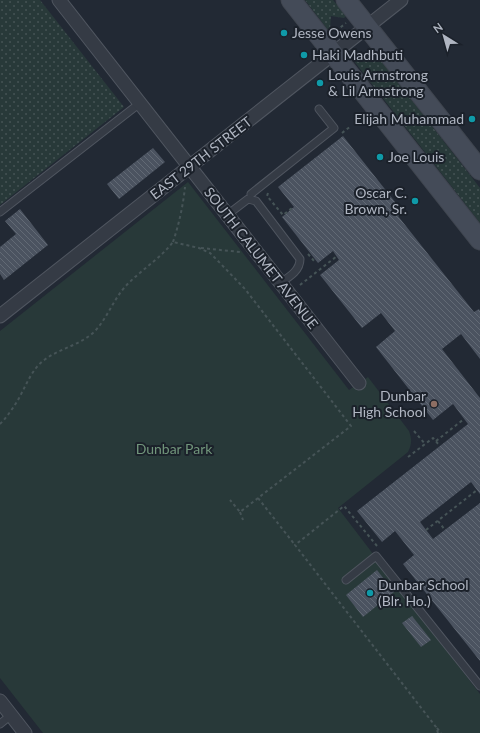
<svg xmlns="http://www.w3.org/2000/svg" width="480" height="733" font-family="Lato,sans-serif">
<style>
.grass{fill:url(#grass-dots)}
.park{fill:#283939}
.building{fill:url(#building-back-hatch)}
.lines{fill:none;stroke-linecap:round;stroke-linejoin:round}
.lane-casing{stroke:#505660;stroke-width:9}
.street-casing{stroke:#505660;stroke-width:15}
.secondary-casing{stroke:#3f454f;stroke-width:21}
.path{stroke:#465457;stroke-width:2;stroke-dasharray:3 3;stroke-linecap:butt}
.lane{stroke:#353b45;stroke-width:7}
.street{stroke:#353b45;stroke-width:13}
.secondary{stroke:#444b58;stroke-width:19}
.culture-dot{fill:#0f9aa8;stroke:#1b212a;stroke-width:1.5}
.education-dot{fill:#8d6e63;stroke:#1b212a;stroke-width:1.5}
.labels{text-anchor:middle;stroke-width:4;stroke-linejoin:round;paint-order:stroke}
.poi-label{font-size:14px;fill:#b0b6c2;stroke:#1b212a;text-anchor:start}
.street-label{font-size:14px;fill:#b0b6c2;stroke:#1b212a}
.park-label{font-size:14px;fill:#71957b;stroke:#1b212a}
</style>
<defs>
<pattern id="grass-dots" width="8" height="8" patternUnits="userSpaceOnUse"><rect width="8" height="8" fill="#283939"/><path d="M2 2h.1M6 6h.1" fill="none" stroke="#455354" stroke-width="1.8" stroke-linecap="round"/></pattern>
<pattern id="building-back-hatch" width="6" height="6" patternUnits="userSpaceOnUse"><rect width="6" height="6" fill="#4b5360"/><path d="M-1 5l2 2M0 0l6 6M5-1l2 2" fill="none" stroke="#626a75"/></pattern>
</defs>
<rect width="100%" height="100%" fill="#222934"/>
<g class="grass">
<polygon points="0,0 40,0 124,107 0,205"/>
<polygon points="305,0 333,0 346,16 344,18 331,16 330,29 328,30"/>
<polygon points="371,48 480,188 480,223 354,61 356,60 368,62 369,50"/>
</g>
<path class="park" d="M188,182l161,208 19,-13 41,54c3,8 3,13 -1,21l-70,56 142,186v39h-437l-43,-55v-347z"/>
<g class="building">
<polygon points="343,136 403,212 398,216 474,312 479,309 480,311 480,359 461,334 442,349 480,398 480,494 471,482 420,522 433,539 480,503 480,661 403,564 414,555 395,531 382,542 357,511 468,424 453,404 433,420 376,347 395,331 381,313 362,328 320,275 339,260 333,251 318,263 282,217 294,207 278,187"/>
<polygon points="153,148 165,162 119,199 107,184"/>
<polygon points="20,209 48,245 4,280 0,274 0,247 16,234 5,221"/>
<polygon points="377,570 394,592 363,617 346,595"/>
<polygon points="412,616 431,640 421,647 402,623"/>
</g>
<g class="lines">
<defs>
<g id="lane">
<polyline points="251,194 334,128 319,109"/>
<polyline points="0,212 140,103"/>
<path d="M227,215l21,-16 8,2 44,58c0,12 -11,18 -20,24"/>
<polyline points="346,580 376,556 480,686"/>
<polyline points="0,724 11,715"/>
</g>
<g id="street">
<polyline points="59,0 359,383"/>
<polyline points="0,316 401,0"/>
<polyline points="0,701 25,733"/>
</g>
<g id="secondary">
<polyline points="291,0 480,240"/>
<polyline points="346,0 480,170"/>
</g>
</defs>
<use href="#lane" class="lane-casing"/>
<use href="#street" class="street-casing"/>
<use href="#secondary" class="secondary-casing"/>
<g class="path">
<polyline points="336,31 346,23"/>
<polyline points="342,133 351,126"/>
<polyline points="268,193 267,196 283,215 292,208"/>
<path d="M173,242c6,-18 10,-36 12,-55"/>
<polyline points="201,248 240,252"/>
<polyline points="308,254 315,262"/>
<polyline points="300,285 337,256"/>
<path d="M0,424c7,-7 13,-16 18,-24 6,-11 11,-23 18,-32 15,-19 42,-20 59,-37 12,-13 18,-30 29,-43 15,-17 35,-28 49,-46l26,6 11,5 8,8 27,28 106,137 -111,86 -10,-12"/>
<polyline points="414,431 425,444"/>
<polyline points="436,441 464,419"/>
<polyline points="408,457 433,438 440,446"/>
<polyline points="258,498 295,545"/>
<polyline points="240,512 243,520"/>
<polyline points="438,521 445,530"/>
<polyline points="426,530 477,490"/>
<polyline points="377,546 344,506 295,545 436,727 438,733"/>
<polyline points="437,728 441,733"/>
</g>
<use href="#lane" class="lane"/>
<use href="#street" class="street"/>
<use href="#secondary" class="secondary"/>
</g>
<g class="culture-dot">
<circle cx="284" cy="33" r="4"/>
<circle cx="304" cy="55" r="4"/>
<circle cx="320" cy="83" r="4"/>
<circle cx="472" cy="119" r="4"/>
<circle cx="380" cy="157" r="4"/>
<circle cx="415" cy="201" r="4"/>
<circle cx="370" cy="593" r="4"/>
</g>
<circle class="education-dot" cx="434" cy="404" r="4"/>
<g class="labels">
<g class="poi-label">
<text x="292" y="38">Jesse Owens</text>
<text x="312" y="60">Haki Madhbuti</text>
<text x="328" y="80">Louis Armstrong<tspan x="328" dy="16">&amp; Lil Armstrong</tspan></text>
<text x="464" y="124" text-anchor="end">Elijah Muhammad</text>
<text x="388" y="162">Joe Louis</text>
<text x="407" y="198" text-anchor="end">Oscar C.<tspan x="407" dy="16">Brown, Sr.</tspan></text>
<text x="426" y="401" text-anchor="end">Dunbar<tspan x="426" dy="16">High School</tspan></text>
<text x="378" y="590">Dunbar School<tspan x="378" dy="16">(Blr. Ho.)</tspan></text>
</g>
<g class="street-label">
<text transform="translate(201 158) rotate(-38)" y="5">EAST 29TH STREET</text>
<text transform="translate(261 258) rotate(52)" y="5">SOUTH CALUMET AVENUE</text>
</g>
<g class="park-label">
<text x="174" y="454">Dunbar Park</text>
</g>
</g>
<g transform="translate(444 36) rotate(323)" stroke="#1b212a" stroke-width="3" paint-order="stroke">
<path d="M0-3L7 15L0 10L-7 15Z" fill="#b0b6c2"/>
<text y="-6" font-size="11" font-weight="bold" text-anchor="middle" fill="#b0b6c2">N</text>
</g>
</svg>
